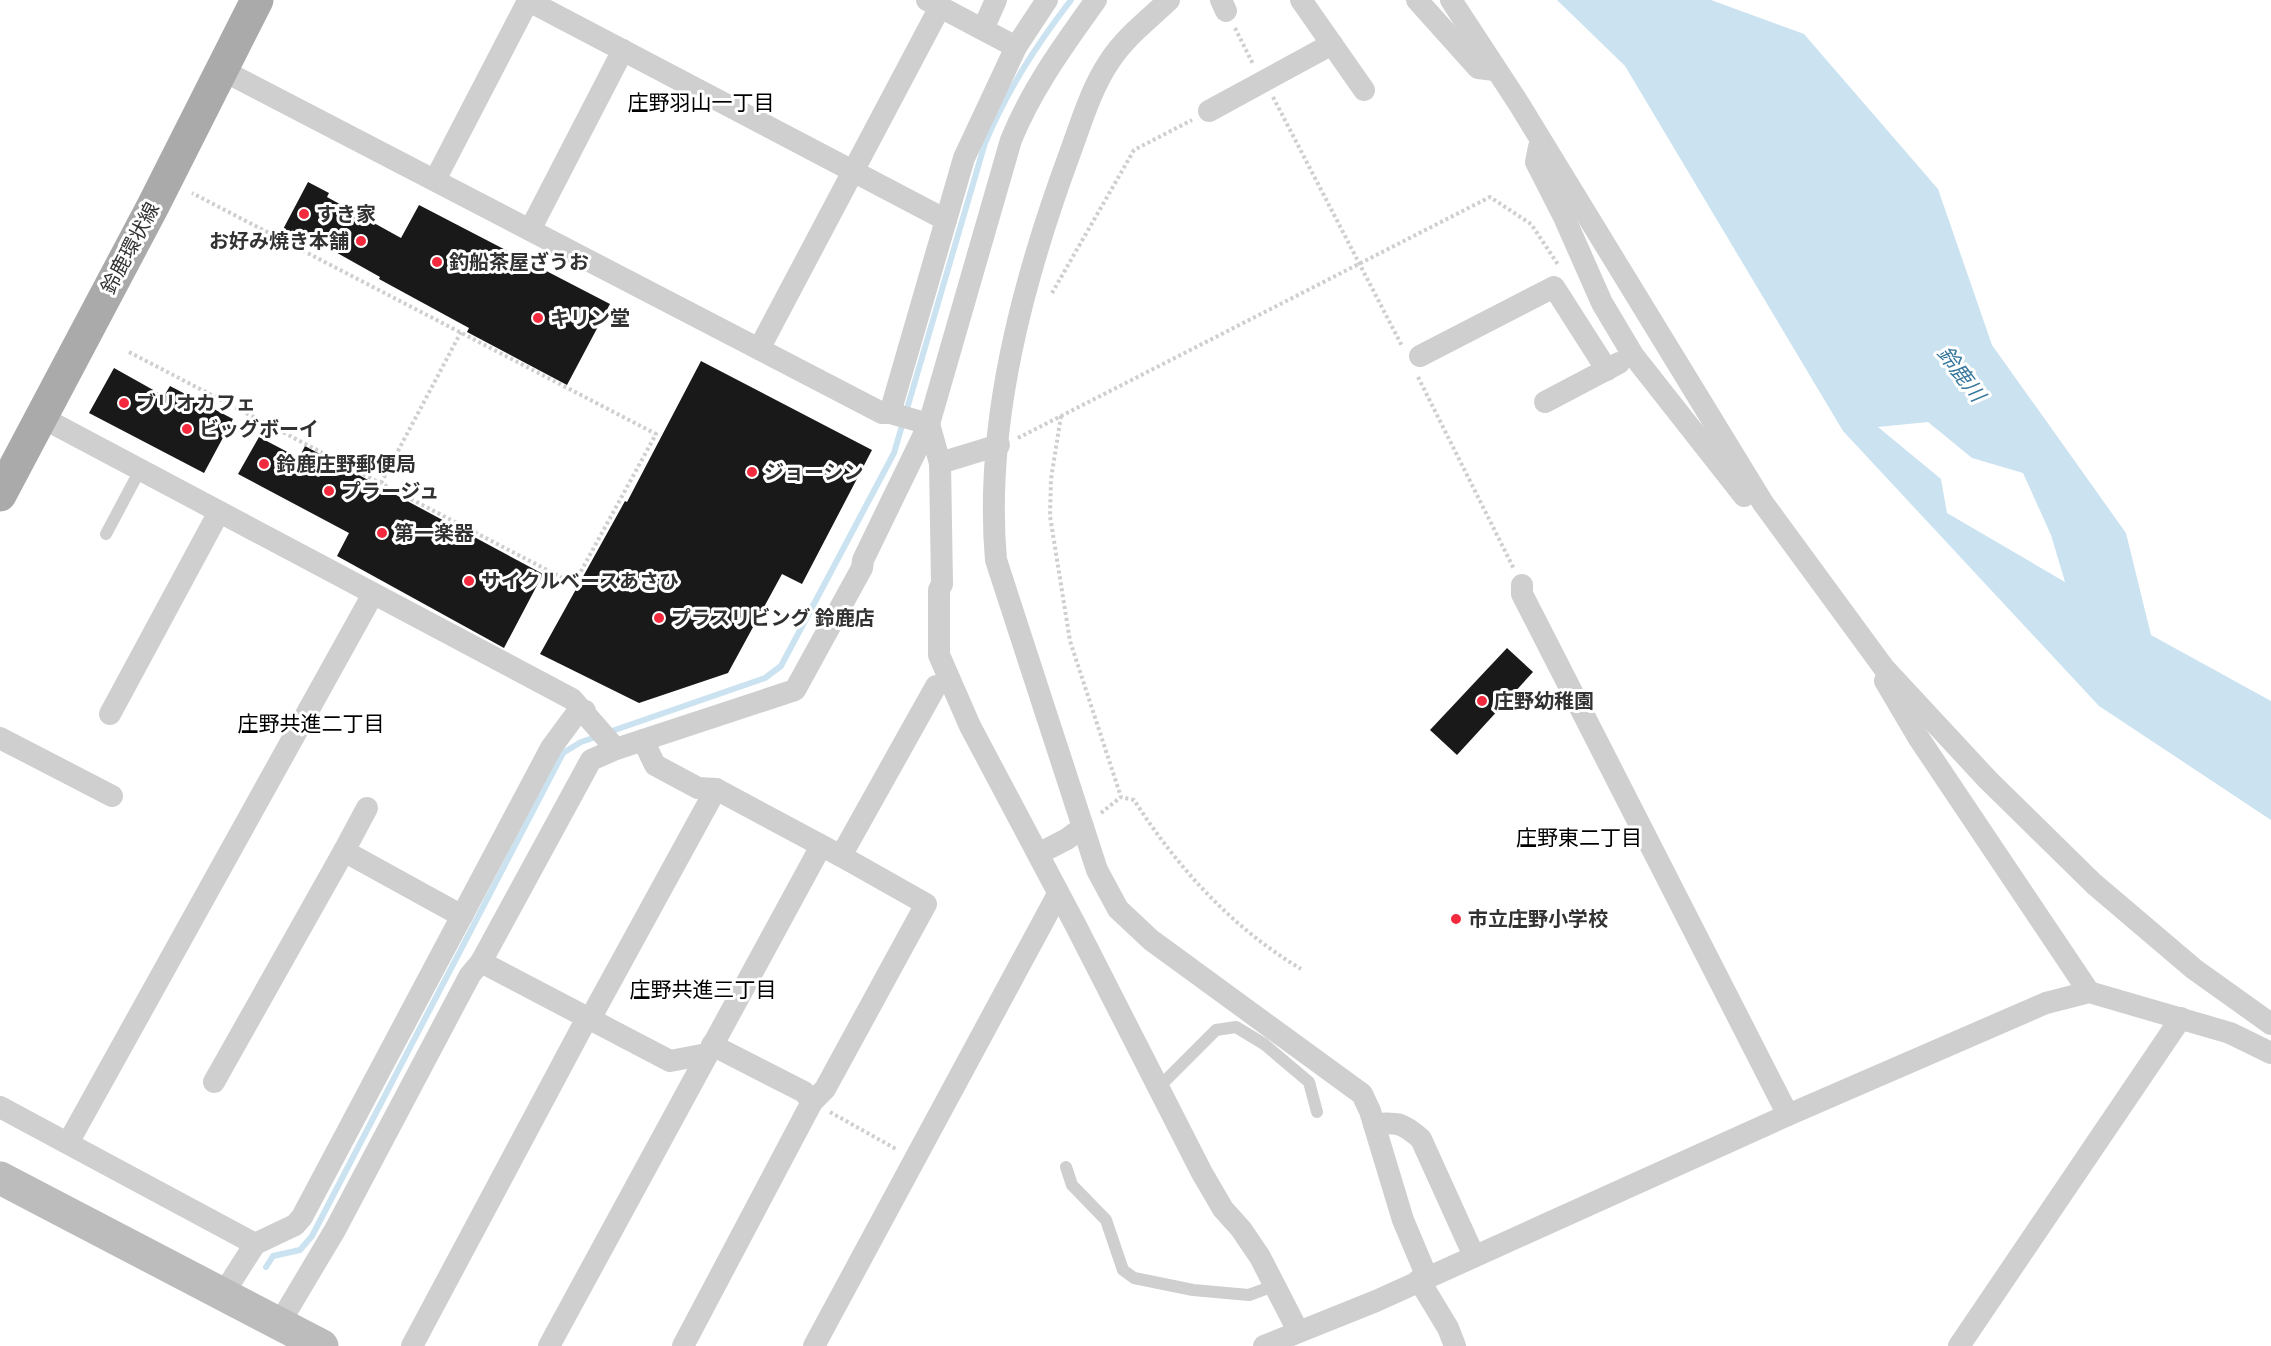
<svg xmlns="http://www.w3.org/2000/svg" width="2271" height="1346" font-family="'Fira Sans Condensed','Noto Sans JP',sans-serif">
<style>
.water{fill:#cbe3f0;fill-rule:evenodd}
.lines{fill:none;stroke-linecap:round;stroke-linejoin:round}
.stream{stroke:#cbe3f0;stroke-width:6}
.building{fill:#191919}
.path{stroke:#cfcfcf;stroke-width:4;stroke-dasharray:3 3;stroke-linecap:butt}
.lane{stroke:#cfcfcf;stroke-width:12}
.street{stroke:#cfcfcf;stroke-width:22}
.secondary{stroke:#bcbcbc;stroke-width:33}
.primary{stroke:#aaa;stroke-width:33}
.poi-dot{fill:#f32a3d;stroke:#fff;stroke-width:2}
.labels{text-anchor:middle;stroke-width:6;stroke-linejoin:round;paint-order:stroke}
.poi-label{font-size:20px;font-weight:bold;fill:#323232;stroke:#fff;text-anchor:start}
.street-label{font-size:20px;fill:#323232;stroke:#fff}
.neighbourhood-label{font-size:21px;fill:#000;stroke:#fff}
.water-label{font-size:21px;font-style:italic;fill:#38789d;stroke:#fff}
</style>
<rect width="100%" height="100%" fill="#fff"/>
<path class="water" d="M1557,0h154l93,34 134,155 54,156 134,188 25,102 120,66v119l-172,-114 -256,-275 -218,-365zM1928,422l44,36 51,15 28,62 14,47 -118,-69 -6,-34 -63,-52z"/>
<g class="lines">
<g class="stream">
<path d="M609,732l156,-54 16,-12 113,-213 91,-310c23,-54 50,-96 86,-143"/>
<polyline points="266,1267 273,1256 300,1250 312,1236 563,753 581,742 599,736"/>
</g>
</g>
<g class="building">
<polygon points="308,182 329,193 327,197 401,238 419,205 610,304 567,385 467,332 469,328 379,279 380,277 307,236 301,246 280,235"/>
<polygon points="701,361 872,450 802,584 782,574 728,673 639,703 540,654 625,501 627,502"/>
<polygon points="114,368 164,396 170,386 233,419 204,473 89,413"/>
<polygon points="259,437 299,458 305,446 543,574 504,648 337,556 349,533 238,474"/>
<polygon points="1507,648 1533,672 1457,755 1430,730"/>
</g>
<g class="lines">
<g class="path">
<polyline points="1235,28 1253,64"/>
<polyline points="1273,97 1402,346"/>
<polyline points="1052,293 1134,150 1192,120"/>
<polyline points="129,352 574,584 656,434 192,193"/>
<polyline points="1418,377 1514,569"/>
<path d="M1061,416l-10,63 -1,37 20,125 51,156 13,3c44,68 97,127 167,169"/>
<polyline points="1018,438 1490,197 1531,224 1559,266"/>
<polyline points="381,483 461,332"/>
<polyline points="1101,813 1121,797"/>
<polyline points="830,1112 896,1149"/>
</g>
<g class="lane">
<polyline points="106,534 140,470"/>
<polyline points="1158,1088 1216,1030 1236,1027 1264,1044 1309,1082 1317,1112"/>
<polyline points="1066,1167 1072,1185 1106,1220 1123,1270 1134,1278 1193,1290 1249,1295 1276,1285"/>
</g>
<g class="street">
<polyline points="527,0 946,220"/>
<path d="M1169,0c-21,20 -44,37 -60,62 -18,27 -28,61 -39,91 -47,127 -86,272 -74,407l101,310 21,39 33,31 211,154 8,17 33,109 24,57"/>
<polyline points="1221,0 1226,11"/>
<polyline points="1301,0 1364,90"/>
<polyline points="1417,0 1478,68 1495,70"/>
<polyline points="1451,0 1519,104 1763,503 1884,668 1988,780 2094,884 2194,969 2271,1024"/>
<polyline points="983,29 996,0"/>
<polyline points="1016,47 1047,0"/>
<polyline points="220,69 882,413 890,413 929,424"/>
<polyline points="1209,111 1332,44"/>
<polyline points="1539,147 1536,162 1564,217 1602,303 1633,355 1744,496"/>
<polyline points="435,180 528,1"/>
<polyline points="530,230 623,50"/>
<polyline points="759,349 940,7"/>
<polyline points="1420,356 1554,287 1607,370"/>
<polyline points="1545,402 1619,363"/>
<polyline points="890,413 964,158 1016,47 927,0"/>
<polyline points="41,417 572,699 616,749"/>
<polyline points="929,424 940,463 942,584 939,590 939,655 970,726 1076,926 1202,1173 1223,1209 1241,1229 1260,1257 1298,1331"/>
<polyline points="940,463 999,445"/>
<polyline points="1522,585 1522,594 1788,1115"/>
<polyline points="1885,681 1918,737 2089,992"/>
<polyline points="110,714 219,512"/>
<polyline points="0,738 112,796"/>
<polyline points="643,740 655,765 698,788 716,789 841,856 936,686"/>
<polyline points="344,851 367,808"/>
<polyline points="1038,854 1067,839 1083,827"/>
<polyline points="590,1019 716,789"/>
<polyline points="712,1045 804,1092 812,1102 825,1089 926,904 841,856"/>
<path d="M707,1054l-37,7 -189,-99 110,-202 25,-11 179,-59 67,-122 1,-8 66,-136 82,-284c21,-52 53,-95 85,-140"/>
<polyline points="214,1082 344,851 462,916"/>
<polyline points="0,1107 255,1244"/>
<path d="M1374,1124c24,-2 29,-1 47,15l53,117"/>
<polyline points="68,1143 373,594"/>
<polyline points="1419,1280 1448,1328 1455,1346"/>
<polyline points="223,1294 255,1244 295,1225 302,1217 551,748 573,718 585,711"/>
<polyline points="279,1324 335,1230 470,975 481,962"/>
<polyline points="412,1346 587,1018"/>
<polyline points="549,1346 821,846"/>
<polyline points="683,1346 812,1102"/>
<polyline points="814,1346 1058,894"/>
<polyline points="1264,1346 1376,1301 1788,1115 2046,1003 2089,992 2230,1033 2271,1053"/>
<polyline points="1959,1346 2181,1018"/>
</g>
<polyline class="secondary" points="0,1178 322,1346"/>
<polyline class="primary" points="0,495 153,206 257,0"/>
</g>
<g class="poi-dot">
<circle cx="304" cy="214" r="6"/>
<circle cx="361" cy="241" r="6"/>
<circle cx="437" cy="262" r="6"/>
<circle cx="538" cy="318" r="6"/>
<circle cx="124" cy="403" r="6"/>
<circle cx="187" cy="429" r="6"/>
<circle cx="264" cy="464" r="6"/>
<circle cx="752" cy="472" r="6"/>
<circle cx="329" cy="491" r="6"/>
<circle cx="382" cy="533" r="6"/>
<circle cx="469" cy="581" r="6"/>
<circle cx="659" cy="618" r="6"/>
<circle cx="1482" cy="701" r="6"/>
<circle cx="1456" cy="919" r="6"/>
</g>
<g class="labels">
<g class="poi-label">
<text x="316" y="221">すき家</text>
<text x="349" y="248" text-anchor="end">お好み焼き本舗</text>
<text x="449" y="269">釣船茶屋ざうお</text>
<text x="550" y="325">キリン堂</text>
<text x="136" y="410">ブリオカフェ</text>
<text x="199" y="436">ビッグボーイ</text>
<text x="276" y="471">鈴鹿庄野郵便局</text>
<text x="764" y="479">ジョーシン</text>
<text x="341" y="498">プラージュ</text>
<text x="394" y="540">第一楽器</text>
<text x="481" y="588">サイクルベースあさひ</text>
<text x="671" y="625">プラスリビング 鈴鹿店</text>
<text x="1494" y="708">庄野幼稚園</text>
<text x="1468" y="926">市立庄野小学校</text>
</g>
<g class="street-label">
<text transform="translate(130 248) rotate(-62)" y="7">鈴鹿環状線</text>
</g>
<g class="neighbourhood-label">
<text x="701" y="110">庄野羽山一丁目</text>
<text x="311" y="731">庄野共進二丁目</text>
<text x="1579" y="845">庄野東二丁目</text>
<text x="703" y="997">庄野共進三丁目</text>
</g>
<g class="water-label">
<text transform="translate(1961 374) rotate(53)" y="7">鈴鹿川</text>
</g>
</g>
</svg>
